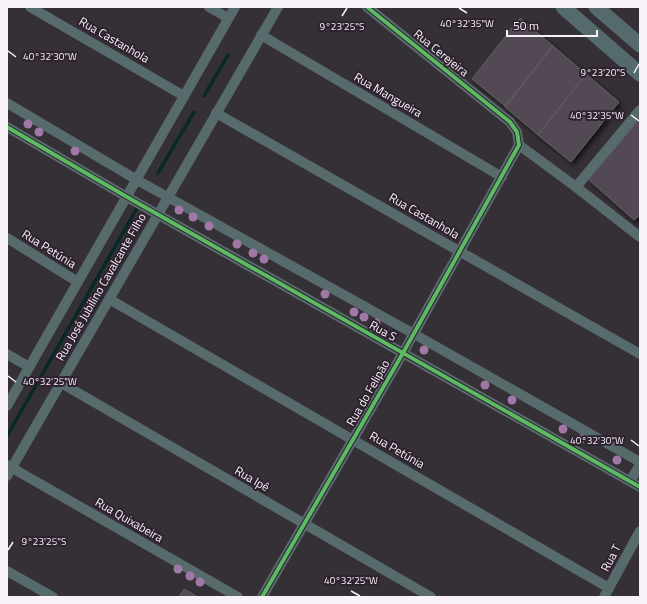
<svg xmlns="http://www.w3.org/2000/svg" width="647" height="604" font-family="'Titillium Web',sans-serif">
<style>
.lines{fill:none;stroke-linecap:round;stroke-linejoin:round}
.stream{stroke:#092828;stroke-width:3.5}
.building{fill:#534955;stroke:#645f65;filter:url(#shadow)}
.minor{stroke:#586b6c;stroke-width:10}
.primary{stroke:#546a6d;stroke-width:15}
.cycleway-casing{stroke:#2e222f;stroke-width:6}
.cycleway{stroke:#5cba63;stroke-width:4}
.tree{fill:#a078a5}
.ticks{fill:none;stroke:#f9f1fa;stroke-width:1.5}
.labels{text-anchor:middle;stroke-width:4;stroke-linejoin:round;paint-order:stroke}
.street-label{font-size:12px;fill:#f9f1fa;stroke:#2e222f}
.ticks-label{font-size:10px;text-anchor:middle;fill:#f9f1fa;stroke:#2e222f;stroke-width:4;stroke-linejoin:round;paint-order:stroke}
</style>
<defs>
<filter id="shadow"><feDropShadow dx="3" dy="3" stdDeviation="2" flood-color="#0009"/></filter>
</defs>
<rect width="100%" height="100%" fill="#352f36"/>
<g class="lines">
<g class="stream">
<polyline points="204,96 228,55"/>
<polyline points="158,173 194,112"/>
<polyline points="7,436 137,208"/>
</g>
</g>
<g class="building">
<polygon points="520,18 553,46 505,106 472,79"/>
<polygon points="553,46 586,74 538,135 505,107"/>
<polygon points="586,74 619,102 571,162 538,135"/>
<polygon points="640,119 640,215 634,220 588,179"/>
<polygon points="184,589 198,597 179,597"/>
</g>
<g class="lines">
<g class="minor">
<polyline points="30,7 184,96"/>
<polyline points="209,7 228,18"/>
<polyline points="261,35 502,177"/>
<polyline points="7,103 137,180 414,334 640,462"/>
<polyline points="216,113 640,354"/>
<polyline points="7,127 127,197 640,487"/>
<polyline points="519,145 576,187 640,237"/>
<polyline points="576,187 640,110"/>
<polyline points="7,238 78,282"/>
<polyline points="109,299 609,588"/>
<polyline points="7,354 29,367"/>
<polyline points="61,383 431,597"/>
<polyline points="7,406 235,7"/>
<polyline points="7,465 238,597"/>
<polyline points="7,476 278,7"/>
<polyline points="630,481 640,465"/>
<polyline points="7,571 53,597"/>
<polyline points="262,597 403,353 519,145 517,132 510,122 367,7"/>
<polyline points="604,597 640,531"/>
</g>
<g class="primary">
<polyline points="563,7 640,74"/>
<polyline points="596,7 640,45"/>
</g>
<defs>
<g id="cycleway">
<polyline points="7,127 127,197 640,487"/>
<polyline points="262,597 403,353 519,145 517,132 510,122 367,7"/>
</g>
</defs>
<use href="#cycleway" class="cycleway-casing"/>
<use href="#cycleway" class="cycleway"/>
</g>
<g class="tree">
<circle cx="28" cy="124" r="4.5"/>
<circle cx="39" cy="132" r="4.5"/>
<circle cx="75" cy="151" r="4.5"/>
<circle cx="179" cy="210" r="4.5"/>
<circle cx="193" cy="217" r="4.5"/>
<circle cx="209" cy="226" r="4.5"/>
<circle cx="237" cy="244" r="4.5"/>
<circle cx="253" cy="253" r="4.5"/>
<circle cx="264" cy="259" r="4.5"/>
<circle cx="325" cy="294" r="4.5"/>
<circle cx="354" cy="312" r="4.5"/>
<circle cx="364" cy="317" r="4.5"/>
<circle cx="376" cy="323" r="4.5"/>
<circle cx="424" cy="350" r="4.5"/>
<circle cx="485" cy="385" r="4.5"/>
<circle cx="512" cy="400" r="4.5"/>
<circle cx="563" cy="429" r="4.5"/>
<circle cx="581" cy="439" r="4.5"/>
<circle cx="617" cy="460" r="4.5"/>
<circle cx="178" cy="569" r="4.5"/>
<circle cx="190" cy="576" r="4.5"/>
<circle cx="200" cy="582" r="4.5"/>
</g>
<path class="ticks" d="M459,8l8,5M342,16l5,-8M8,51l8,6M634,73l5,-9M631,115l8,6M8,376l8,6M631,440l8,6M8,550l5,-8M351,591l9,5"/>
<g class="labels">
<g class="street-label">
<text transform="translate(114 40) rotate(30)" y="4">Rua Castanhola</text>
<text transform="translate(441 53) rotate(39)" y="4">Rua Cerejeira</text>
<text transform="translate(388 95) rotate(30)" y="4">Rua Mangueira</text>
<text transform="translate(424 216) rotate(30)" y="4">Rua Castanhola</text>
<text transform="translate(49 249) rotate(32)" y="4">Rua Petúnia</text>
<text transform="translate(101 287) rotate(-60)" y="4">Rua José Jubilino Cavalcante Filho</text>
<text transform="translate(383 331) rotate(29)" y="4">Rua S</text>
<text transform="translate(368 393) rotate(-60)" y="4">Rua do Felipão</text>
<text transform="translate(397 450) rotate(30)" y="4">Rua Petúnia</text>
<text transform="translate(252 479) rotate(30)" y="4">Rua Ipê</text>
<text transform="translate(129 520) rotate(30)" y="4">Rua Quixabeira</text>
<text transform="translate(611 558) rotate(-62)" y="4">Rua T</text>
</g>
</g>
<g class="ticks-label">
<text x="467" y="27">40°32'35"W</text>
<text x="342" y="30">9°23'25"S</text>
<text x="50" y="60">40°32'30"W</text>
<text x="603" y="76">9°23'20"S</text>
<text x="597" y="119">40°32'35"W</text>
<text x="50" y="385">40°32'25"W</text>
<text x="597" y="444">40°32'30"W</text>
<text x="44" y="545">9°23'25"S</text>
<text x="351" y="584">40°32'25"W</text>
</g>
<rect width="647" height="604" fill="none" stroke="#f9f1fa" stroke-width="16"/>
<path d="M507 30v6h90v-6" fill="none" stroke="#f9f1fa" stroke-width="2"/>
<text x="513" y="30" font-size="12" fill="#f9f1fa" stroke="#2e222f" stroke-width="3" paint-order="stroke">50 m</text>
</svg>
